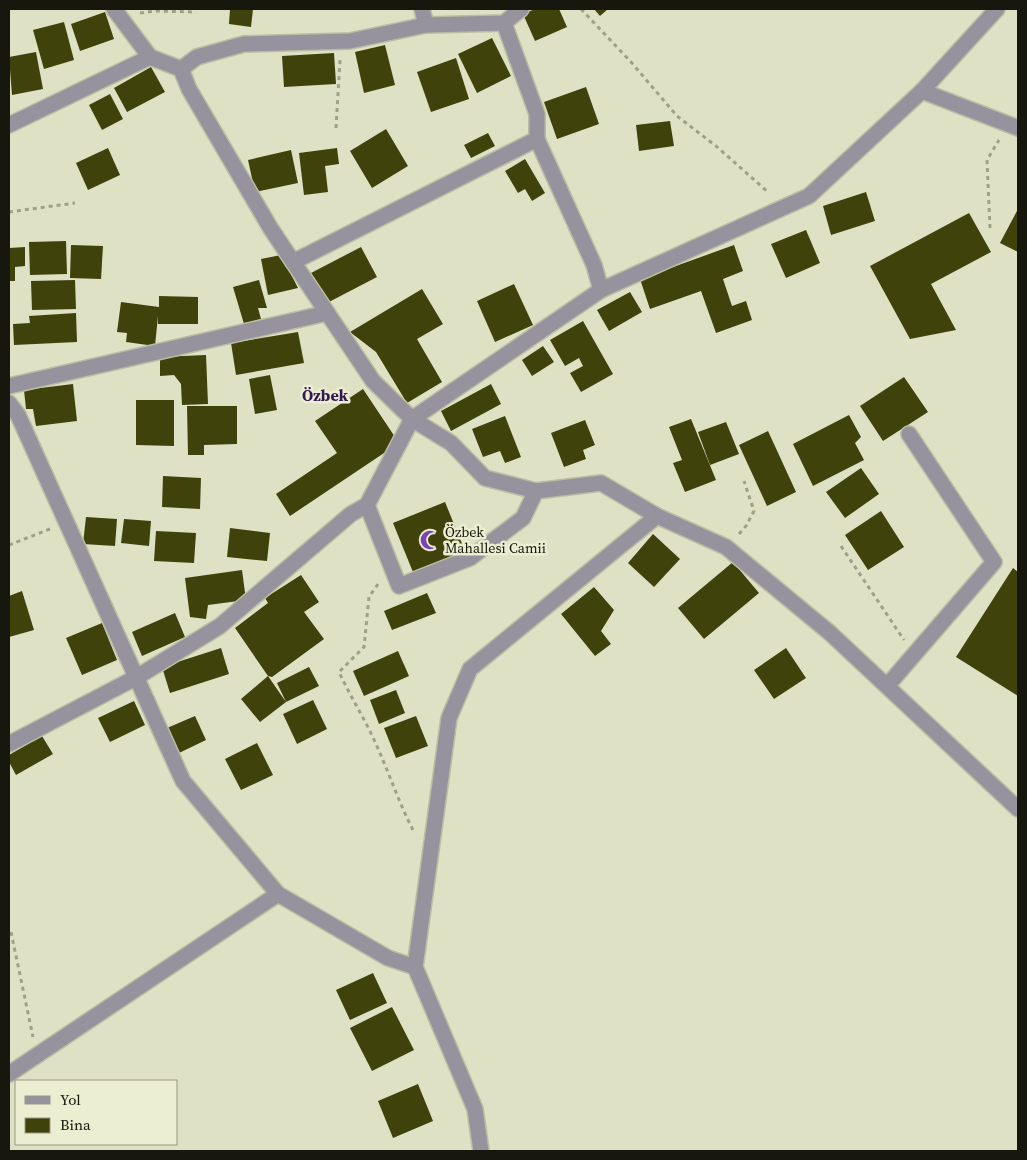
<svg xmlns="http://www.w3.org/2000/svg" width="1027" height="1160" font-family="'Source Serif 4',serif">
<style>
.building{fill:#40420b}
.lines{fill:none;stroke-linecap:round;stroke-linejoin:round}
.street-casing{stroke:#bbbda3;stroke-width:18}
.path{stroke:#9ea089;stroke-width:3;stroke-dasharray:4 4;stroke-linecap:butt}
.street{stroke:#96929e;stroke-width:15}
.labels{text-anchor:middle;stroke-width:5;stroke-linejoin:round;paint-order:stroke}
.poi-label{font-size:14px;fill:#17170d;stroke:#eceed1;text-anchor:start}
.quarter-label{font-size:16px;font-weight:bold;fill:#331851;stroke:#eceed1}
</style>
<rect width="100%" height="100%" fill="#dfe1c4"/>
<g class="building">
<polygon points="230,9 253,9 251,27 229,24"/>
<polygon points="535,9 559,9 567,27 535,41 523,14"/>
<polygon points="594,9 608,9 600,16"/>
<polygon points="105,12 114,39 80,51 71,24"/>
<polygon points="64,22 74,60 44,69 33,30"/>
<polygon points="492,38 511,76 477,93 458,54"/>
<polygon points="385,45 395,85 364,93 355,52"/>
<polygon points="36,52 43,89 12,95 9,57"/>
<polygon points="334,53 336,84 284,87 282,56"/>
<polygon points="456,58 469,99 431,112 417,72"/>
<polygon points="151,67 165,92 127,112 114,88"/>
<polygon points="586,87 599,124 557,139 544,102"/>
<polygon points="110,94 123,119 102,130 89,105"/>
<polygon points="670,121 674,146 639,151 636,125"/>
<polygon points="386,129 408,166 372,188 350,151"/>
<polygon points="488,133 495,146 471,158 464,145"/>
<polygon points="108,148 120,175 88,190 76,163"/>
<polygon points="337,148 339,164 325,166 328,192 304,195 299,153"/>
<polygon points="291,150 298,183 255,192 248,160"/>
<polygon points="525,159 545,193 532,201 525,189 518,193 505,171"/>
<polygon points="866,192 875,221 831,235 823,206"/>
<polygon points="1018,209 1018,252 1000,243"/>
<polygon points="969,213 991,252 931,284 956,330 910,339 870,266"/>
<polygon points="806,230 820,263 786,278 771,244"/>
<polygon points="66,241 67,274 30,275 29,242"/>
<polygon points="71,245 103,246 101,279 70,278"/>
<polygon points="734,245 743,271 723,279 732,306 746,301 752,320 716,333 701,291 650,309 640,279"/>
<polygon points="25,247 25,266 15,267 15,281 9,281 9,248"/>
<polygon points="361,247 377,277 327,303 311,273"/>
<polygon points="281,255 298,288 268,295 261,259"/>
<polygon points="75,280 76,309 32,310 31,281"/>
<polygon points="259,280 267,308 258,308 261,319 244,324 233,287"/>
<polygon points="514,284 533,325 495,342 477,301"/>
<polygon points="422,289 443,324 417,339 442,382 407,403 376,352 350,332"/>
<polygon points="630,292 642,312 609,331 597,310"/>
<polygon points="159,296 198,297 198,324 158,324 158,316 155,346 126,342 127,333 117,332 121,302 159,307"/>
<polygon points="76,313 77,342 14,345 13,324 30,323 29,316"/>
<polygon points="583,321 613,374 581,392 570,373 583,366 579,358 565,366 550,340"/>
<polygon points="298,332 304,363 236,375 231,343"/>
<polygon points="543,346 554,362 532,376 522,360"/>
<polygon points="206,355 208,404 182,405 181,384 174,375 160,376 160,357"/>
<polygon points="270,375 277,410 255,414 249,379"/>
<polygon points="904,377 928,412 883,441 860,406"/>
<polygon points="73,384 77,421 36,426 33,409 26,409 24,390"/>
<polygon points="491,384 501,404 451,431 441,411"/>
<polygon points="363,389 399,443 290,516 276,494 337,453 315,421"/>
<polygon points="136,400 174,400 174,446 136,445"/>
<polygon points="187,406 237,406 237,444 204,445 204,455 188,455"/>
<polygon points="849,415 861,437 855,443 864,460 813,486 793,444"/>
<polygon points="505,416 521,457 505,463 500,451 483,457 472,429"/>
<polygon points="691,419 716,480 685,492 673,463 682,460 669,427"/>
<polygon points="585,420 595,445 583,450 586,459 564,467 551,433"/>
<polygon points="726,422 739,454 710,465 698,432"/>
<polygon points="768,431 796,492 767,506 739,445"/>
<polygon points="861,468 879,494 845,518 826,492"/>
<polygon points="163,476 201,478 200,509 162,507"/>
<polygon points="445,502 467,556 415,577 393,523"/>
<polygon points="881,511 904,547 868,570 845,535"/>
<polygon points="86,517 117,519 115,546 83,544"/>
<polygon points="124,519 151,521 149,546 121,543"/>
<polygon points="230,528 270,533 267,561 227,557"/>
<polygon points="156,531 196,533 194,563 154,561"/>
<polygon points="653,534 680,559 654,587 628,563"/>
<polygon points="733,562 759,593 704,639 678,608"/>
<polygon points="1013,568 1018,572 1018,696 956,657"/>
<polygon points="242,570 246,600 208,605 206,619 190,617 185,578"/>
<polygon points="301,575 319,602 304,612 324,639 272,677 268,676 235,628 268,603 265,598"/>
<polygon points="594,587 614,610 601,631 611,644 595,656 561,614"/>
<polygon points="22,591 34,630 9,637 9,596"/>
<polygon points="427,593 436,613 392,630 384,611"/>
<polygon points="175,613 185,637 142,656 132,632"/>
<polygon points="102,623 117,660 82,675 66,638"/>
<polygon points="221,648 229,674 170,693 162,667"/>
<polygon points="786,648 806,678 774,699 754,670"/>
<polygon points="398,651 409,676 364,696 353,671"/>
<polygon points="309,667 319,686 286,702 260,722 241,699 268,676 286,702 277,683"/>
<polygon points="396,690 405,713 379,724 370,700"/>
<polygon points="313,700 327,729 297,744 283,714"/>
<polygon points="134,701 145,725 110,742 98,718"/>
<polygon points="195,716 206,740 179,753 167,728"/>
<polygon points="416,716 428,746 396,758 384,728"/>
<polygon points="42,736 53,754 16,775 9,762 9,755"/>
<polygon points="257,743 273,775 241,790 225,759"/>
<polygon points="373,973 387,1003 350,1020 336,990"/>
<polygon points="392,1007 414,1050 372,1071 350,1028"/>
<polygon points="418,1084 433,1121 393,1138 378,1101"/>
</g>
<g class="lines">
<defs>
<g id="street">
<polyline points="114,9 150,57 181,69 189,89 271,229 373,381 412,419 451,443 485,478 536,491 601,483 657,516 726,547 830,633 1018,809"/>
<polyline points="422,9 426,25"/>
<polyline points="504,23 537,114 537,139 594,265 601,290"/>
<polyline points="181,69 197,57 244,44 350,41 426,25 504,23 521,9"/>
<polyline points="922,91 1018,128"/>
<polyline points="9,125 150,57"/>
<polyline points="293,262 537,139"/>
<polyline points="9,386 327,313"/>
<polyline points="9,403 18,415 183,781 278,894 388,958 415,967"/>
<polyline points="367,505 399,586 470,558 523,518 536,491"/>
<polyline points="887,686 994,562 909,434"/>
<polyline points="9,744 137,677 220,626 351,514 367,505 412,419 601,290 809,196 922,91 997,9"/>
<polyline points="9,1074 278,894"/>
<polyline points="481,1151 475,1109 415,967 449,718 470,669 657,516"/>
</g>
</defs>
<use href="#street" class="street-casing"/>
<g class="path">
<polyline points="581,9 631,62 677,116 716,146 769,193"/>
<polyline points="140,13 155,11 196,12"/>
<polyline points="336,128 340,60"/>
<polyline points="9,212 75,203"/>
<polyline points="990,228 987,160 999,140"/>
<polyline points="739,534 746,526 754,511 744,481"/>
<polyline points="9,545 50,529"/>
<polyline points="841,546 904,640"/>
<path d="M378,584l-9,13 -5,50 -25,25c11,24 26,47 37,72 13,29 23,59 38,88"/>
<polyline points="11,932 33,1037"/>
</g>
<use href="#street" class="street"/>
</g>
<defs>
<symbol id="mosque-bare" viewBox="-9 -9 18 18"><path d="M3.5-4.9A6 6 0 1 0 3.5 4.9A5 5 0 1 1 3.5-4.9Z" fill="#7b42b9" stroke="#eceed1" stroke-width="2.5" paint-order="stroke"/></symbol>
</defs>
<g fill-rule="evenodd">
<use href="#mosque-bare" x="416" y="526" width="28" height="28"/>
</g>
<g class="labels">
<g class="poi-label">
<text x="445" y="537">Özbek<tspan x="445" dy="16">Mahallesi Camii</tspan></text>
</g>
<g class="quarter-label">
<text x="325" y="401">Özbek</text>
</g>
</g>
<rect width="1027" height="1160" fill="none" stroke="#17170d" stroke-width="20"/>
<rect x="15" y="1080" width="162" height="65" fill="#eceed1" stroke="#979883"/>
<rect x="25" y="1096" width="25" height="8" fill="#96929e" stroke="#979883"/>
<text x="60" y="1105" font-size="15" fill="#17170d">Yol</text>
<rect x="25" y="1118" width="25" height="15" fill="#40420b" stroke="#979883"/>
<text x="60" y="1130" font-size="15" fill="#17170d">Bina</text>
</svg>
